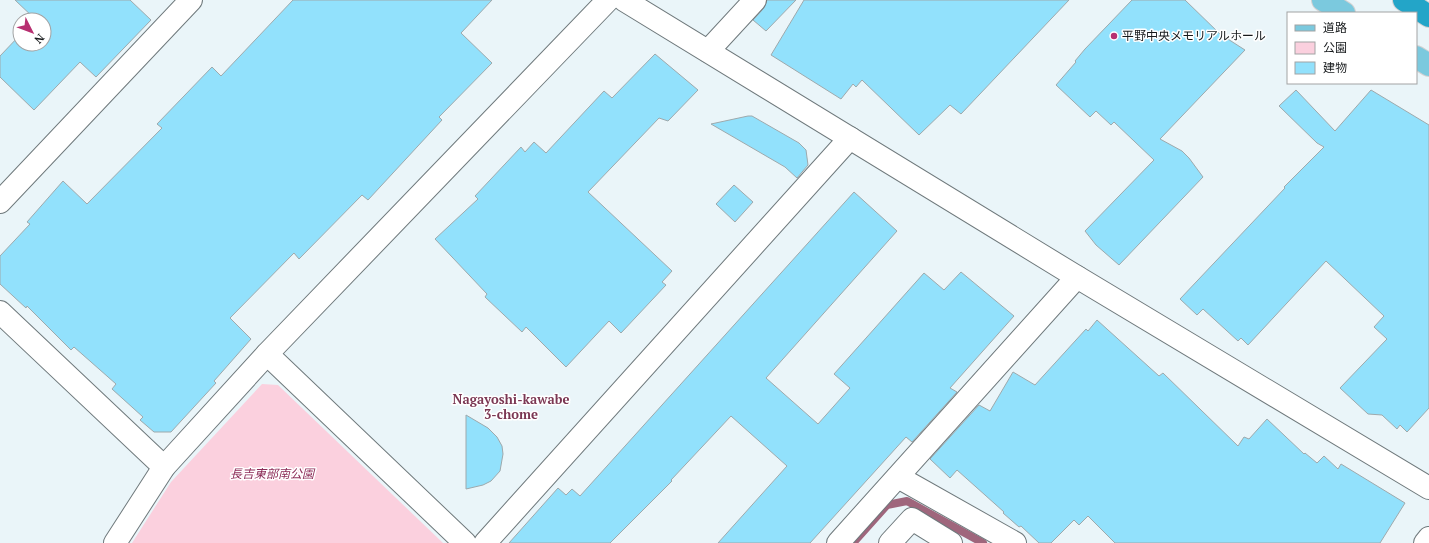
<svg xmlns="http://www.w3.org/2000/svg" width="1429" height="543" font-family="'PT Serif','Noto Sans JP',serif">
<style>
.green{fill:#fbd0de}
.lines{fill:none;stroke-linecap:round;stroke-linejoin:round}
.stream{stroke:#9f667c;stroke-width:8}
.building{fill:#92e1fc;stroke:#9ea9ac}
.minor-casing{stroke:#6f797c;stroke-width:24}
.tertiary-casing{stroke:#6f797c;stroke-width:24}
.primary-casing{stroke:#d1d1d2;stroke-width:24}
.motorway-casing{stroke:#d1d1d2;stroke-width:24}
.minor{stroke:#fff;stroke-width:22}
.tertiary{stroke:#fff;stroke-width:22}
.primary{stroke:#7bc9de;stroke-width:22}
.motorway{stroke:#23a5c8;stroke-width:22}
.poi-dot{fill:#b72f70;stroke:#fff;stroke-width:1.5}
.labels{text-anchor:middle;stroke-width:3;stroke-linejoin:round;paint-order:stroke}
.poi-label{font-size:12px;fill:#171a1c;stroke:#fff;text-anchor:start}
.park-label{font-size:12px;font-style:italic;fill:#8c2b57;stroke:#fff}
.neighbourhood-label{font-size:13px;font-weight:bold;fill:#7b3753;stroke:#fff}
</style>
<rect width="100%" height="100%" fill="#eaf5f9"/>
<polygon class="green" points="262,384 278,385 443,543 132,543 171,482"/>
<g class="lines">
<polyline class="stream" points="853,543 887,505 907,501 983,543"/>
</g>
<g class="building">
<polygon points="15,0 130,0 151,20 96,77 80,62 34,110 0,77 0,56 20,35 20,44 44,44 44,20 34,20 35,19"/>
<polygon points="293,0 492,0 461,33 492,63 439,117 442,120 368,200 362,195 299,259 294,253 230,318 251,339 214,381 216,383 171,432 154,432 140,420 143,417 112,389 116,384 74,347 71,350 27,306 26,308 0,284 0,256 30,224 27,222 63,181 87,204 162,128 157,124 212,67 221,76"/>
<polygon points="767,0 796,0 766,31 753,20 764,8"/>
<polygon points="804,0 1069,0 961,114 950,105 919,135 862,80 856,87 853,84 841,99 771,55"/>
<polygon points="1132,0 1185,0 1220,34 1245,50 1160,139 1182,151 1189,158 1203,177 1119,265 1096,245 1085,231 1154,160 1114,122 1111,125 1096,111 1090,117 1056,85 1076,62 1075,61 1085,49"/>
<polygon points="655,54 698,90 668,121 659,118 588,192 672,271 662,282 666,285 621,333 609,321 566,367 526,327 522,332 485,297 487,294 435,239 478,199 475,196 521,147 525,152 534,142 546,153 604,91 612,98"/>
<polygon points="1296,90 1335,131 1371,90 1429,125 1429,408 1407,432 1400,425 1397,429 1382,415 1368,414 1340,388 1387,339 1374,327 1384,316 1326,261 1248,345 1241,338 1238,341 1203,309 1197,315 1180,299 1285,188 1284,187 1324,147 1317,143 1279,106"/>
<polygon points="748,116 752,116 799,143 806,150 808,165 797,178 785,167 711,124"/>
<polygon points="734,185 753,202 735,222 716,204"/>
<polygon points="854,192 897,231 766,378 818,424 850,388 834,374 924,273 944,290 961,272 1014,316 950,388 957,392 912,442 906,437 810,543 718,543 787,466 731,416 671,480 672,481 610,543 509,543 558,488 566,495 572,489 580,496"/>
<polygon points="1097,320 1159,376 1163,373 1238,446 1244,437 1249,439 1267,419 1304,454 1305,453 1317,463 1324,456 1338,469 1341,464 1405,503 1380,543 1115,543 1088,516 1079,525 1074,520 1051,543 1039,543 1021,526 1019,527 1003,513 1004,512 957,470 950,478 930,459 979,405 990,411 1013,372 1035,385 1086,329 1088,331"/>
<polygon points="466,415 488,428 497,437 502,446 503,454 500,471 491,481 483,485 466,489"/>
</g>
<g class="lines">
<defs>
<g id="minor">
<polyline points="708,51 755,0"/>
<polyline points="0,202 191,0"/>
<polyline points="0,312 164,467"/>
<polyline points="267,354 465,543"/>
<polyline points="898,477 1015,543"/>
<polyline points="115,543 164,467 267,354 608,0"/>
<polyline points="485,543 850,138"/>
<polyline points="838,543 1077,277"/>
<polyline points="890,543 912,519 951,543"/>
</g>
<g id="tertiary">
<polyline points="624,0 1077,277 1429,488"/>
<polyline points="1425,543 1429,538"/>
</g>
<g id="primary">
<polyline points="1323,0 1344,13"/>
<polyline points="1416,57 1429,65"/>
</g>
<polyline id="motorway" points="1404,0 1429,16"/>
</defs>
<use href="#minor" class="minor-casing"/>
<use href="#tertiary" class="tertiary-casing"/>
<use href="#primary" class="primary-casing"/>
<use href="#motorway" class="motorway-casing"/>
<use href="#minor" class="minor"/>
<use href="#tertiary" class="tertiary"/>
<use href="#primary" class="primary"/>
<use href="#motorway" class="motorway"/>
</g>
<circle class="poi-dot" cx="1114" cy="36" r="4"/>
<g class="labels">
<g class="poi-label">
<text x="1122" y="40">平野中央メモリアルホール</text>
</g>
<g class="park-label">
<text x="272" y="478">長吉東部南公園</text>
</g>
<g class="neighbourhood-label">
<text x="511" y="404">Nagayoshi-kawabe<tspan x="511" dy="15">3-chome</tspan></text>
</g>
</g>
<rect x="1287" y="12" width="130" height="72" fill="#ffffff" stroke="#a2a3a4"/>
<rect x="1295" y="25" width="20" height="6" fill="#7bc9de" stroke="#a2a3a4"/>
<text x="1323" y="32" font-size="12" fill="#171a1c">道路</text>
<rect x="1295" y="42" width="20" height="12" fill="#fbd0de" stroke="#a2a3a4"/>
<text x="1323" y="52" font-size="12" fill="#171a1c">公園</text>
<rect x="1295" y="62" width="20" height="12" fill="#92e1fc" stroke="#a2a3a4"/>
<text x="1323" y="72" font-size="12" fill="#171a1c">建物</text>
<g transform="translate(32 32) rotate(132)"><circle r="19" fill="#ffffff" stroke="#a2a3a4"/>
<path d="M0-3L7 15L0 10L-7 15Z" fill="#b72f70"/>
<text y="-6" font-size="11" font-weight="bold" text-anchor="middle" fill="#171a1c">N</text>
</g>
</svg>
